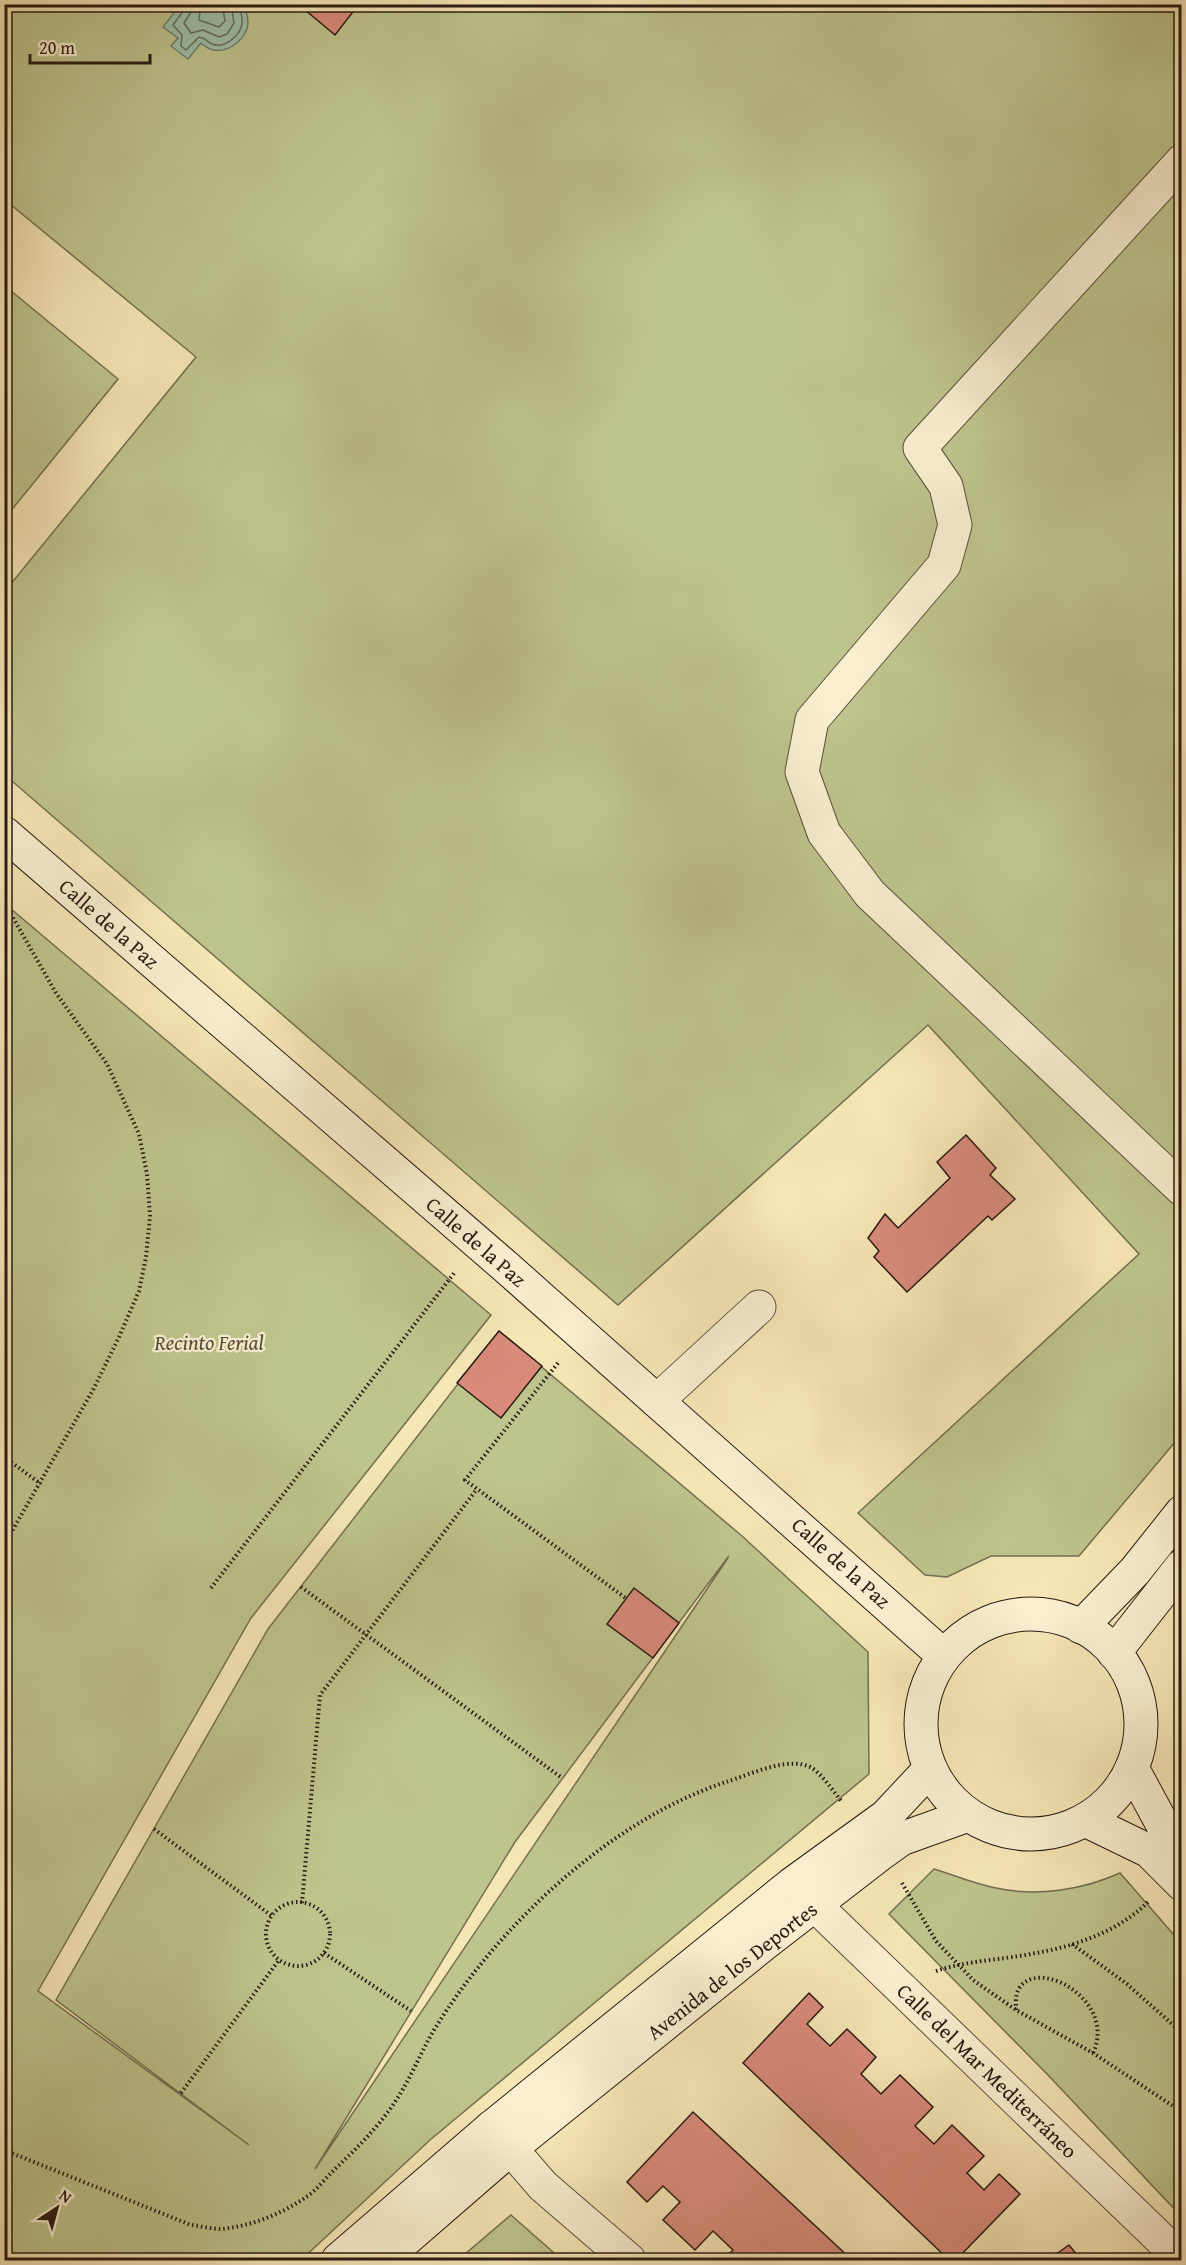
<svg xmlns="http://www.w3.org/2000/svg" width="1186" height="2265" font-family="'Gentium Book Plus',serif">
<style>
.green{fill:#bec48d;stroke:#736f50;stroke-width:1.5;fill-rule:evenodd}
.water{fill:#9dc0ab;stroke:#6e7e6e;stroke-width:1.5}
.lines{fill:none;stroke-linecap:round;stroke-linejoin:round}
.shore{stroke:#626d5f;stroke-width:1.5}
.building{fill:#d98a7a;stroke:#281a13;stroke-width:1.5}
.street-casing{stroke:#5c4d3c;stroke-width:35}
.secondary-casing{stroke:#281a13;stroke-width:35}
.path{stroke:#281a13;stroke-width:4;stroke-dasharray:1.5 3;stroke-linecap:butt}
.street{stroke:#f9efd0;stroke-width:33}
.secondary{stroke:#f9efd0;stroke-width:33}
.labels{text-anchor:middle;stroke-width:4.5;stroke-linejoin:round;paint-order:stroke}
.street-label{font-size:21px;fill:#281a13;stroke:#f9efd0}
.park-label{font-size:21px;font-style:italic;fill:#554d38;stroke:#f9efd0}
</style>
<rect width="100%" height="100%" fill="#f6e6b6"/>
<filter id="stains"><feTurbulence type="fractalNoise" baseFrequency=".00333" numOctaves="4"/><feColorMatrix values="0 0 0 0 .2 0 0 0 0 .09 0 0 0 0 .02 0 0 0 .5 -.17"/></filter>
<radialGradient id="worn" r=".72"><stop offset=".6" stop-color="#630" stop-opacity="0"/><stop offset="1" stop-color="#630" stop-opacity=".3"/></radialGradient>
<g class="green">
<polygon points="4,5 1181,5 1181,1435 1079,1556 991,1556 947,1577 925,1575 858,1513 1139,1254 928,1025 618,1305 5,775 5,732 8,728 4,725 5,591 196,357 5,200"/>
<polygon points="5,286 118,379 5,518"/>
<path d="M4,903l487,412 -240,303 -213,373 211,154 -193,-145 212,-371 231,-298 243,205 126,116 1,122 -439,366 -129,120h-296zM728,1557v1l-413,611 200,-327z"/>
<path d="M934,1869c20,6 41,15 62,19 41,9 86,2 124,-15l61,70v273l-133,-141 -159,-161z"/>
<polygon points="511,2215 562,2260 458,2260"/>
</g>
<path class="water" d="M180,5h64c2,6 4,12 4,19 -2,15 -19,29 -35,26 -5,-1 -8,-4 -12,-7l-13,16 -17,-13 7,-8 -15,-11z"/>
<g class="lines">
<g class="shore">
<path d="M185,4l-1,6 -11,15 9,10 -1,11 5,4 13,-13c7,1 7,4 13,7 12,5 28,-8 30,-20 1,-7 -2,-13 -3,-20"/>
<polyline points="192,4 191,12 184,23 191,33 203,30 219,37 227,34 234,23 231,4"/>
<polyline points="201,4 199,20 219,27 225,21 222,4"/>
</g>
</g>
<g class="building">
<polygon points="298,4 359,4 335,35"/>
<polygon points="966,1135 996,1168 990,1175 1015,1199 992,1220 988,1216 907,1292 874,1257 879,1251 868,1238 885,1214 898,1228 950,1178 937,1162"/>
<polygon points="499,1331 542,1366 501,1418 457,1383"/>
<polygon points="634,1588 679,1623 653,1658 607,1624"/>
<polygon points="809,1993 823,2007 807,2024 830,2046 847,2029 876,2057 861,2074 881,2094 900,2075 933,2107 915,2126 934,2144 952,2125 984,2156 967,2173 984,2190 999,2174 1020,2194 956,2260 949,2260 743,2063"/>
<polygon points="693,2112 852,2260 723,2260 733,2250 713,2231 695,2250 663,2220 680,2202 663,2186 647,2202 627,2182"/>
<polygon points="1069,2245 1081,2260 1048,2260"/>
</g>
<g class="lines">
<defs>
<g id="street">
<polyline points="1182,161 920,448 946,486 955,525 944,565 812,720 802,772 824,833 870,894 1182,1189"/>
<polyline points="657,1401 759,1307"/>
<polyline points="794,1885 1169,2247 1179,2260"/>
<polyline points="492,2127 543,2186 629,2260"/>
</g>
<g id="secondary">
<polyline points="4,833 506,1267 944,1656"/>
<circle cx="1031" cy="1724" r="110"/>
<polyline points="1081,1627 1135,1571 1182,1512"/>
<polyline points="1114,1653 1182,1566"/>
<polyline points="1132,1768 1165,1829 1182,1846"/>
<polyline points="1085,1820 1149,1851 1182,1884"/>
<polyline points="338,2260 492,2127 792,1884 886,1816 930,1769"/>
<polyline points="382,2260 510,2149 764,1944 883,1852 901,1839 968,1815"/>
</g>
</defs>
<use href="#street" class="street-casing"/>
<use href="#secondary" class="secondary-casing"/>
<g class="path">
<polyline points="4,902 56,993 107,1064 139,1134 147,1174 150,1216 146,1257 139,1291 119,1337 93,1390 4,1545"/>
<polyline points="558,1363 465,1480 627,1599"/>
<polyline points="4,1457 41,1484"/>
<polyline points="301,1587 562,1778"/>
<polyline points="211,1588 455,1272"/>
<polyline points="154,1829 272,1916"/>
<polyline points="902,1883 936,1941 973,1980 1016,2010 1093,2053 1182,2112"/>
<circle cx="298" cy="1934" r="32"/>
<polyline points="302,1903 320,1695 477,1489"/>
<polyline points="1072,1944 1127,1984 1182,2033"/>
<polyline points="324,1953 411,2011"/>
<path d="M936,1971c33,-11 67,-11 100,-18 40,-7 83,-22 112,-51"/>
<path d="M1016,2010c0,-8 -1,-16 4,-23 21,-29 97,15 73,66"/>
<polyline points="181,2093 279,1960"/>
<path d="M4,2150l187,75c10,1 21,4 31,4 29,-3 60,-15 84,-32 10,-6 18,-17 26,-25 25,-24 50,-48 68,-78 13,-21 22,-44 34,-64 63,-103 176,-210 292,-248 23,-7 69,-30 90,-11 10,9 18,21 26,31"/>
</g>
<use href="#street" class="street"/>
<use href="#secondary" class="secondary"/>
</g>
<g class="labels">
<g class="street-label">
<text transform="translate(109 924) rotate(41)" y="7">Calle de la Paz</text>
<text transform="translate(476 1242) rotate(41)" y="7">Calle de la Paz</text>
<text transform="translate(841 1563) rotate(42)" y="7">Calle de la Paz</text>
<text transform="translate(732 1971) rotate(-38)" y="7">Avenida de los Deportes</text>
<text transform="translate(987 2071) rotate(44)" y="7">Calle del Mar Mediterráneo</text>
</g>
<g class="park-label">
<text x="209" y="1350">Recinto Ferial</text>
</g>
</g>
<rect width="1186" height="2265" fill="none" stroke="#f6e6b6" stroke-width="24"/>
<rect x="6" y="6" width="1174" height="2253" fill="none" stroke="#281a13" stroke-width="3"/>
<rect x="12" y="12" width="1162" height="2241" fill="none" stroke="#281a13" stroke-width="1.5"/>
<g transform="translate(57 2208) rotate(36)" stroke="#f9efd0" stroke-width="4.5" paint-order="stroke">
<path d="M0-4.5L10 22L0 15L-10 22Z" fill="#281a13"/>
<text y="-9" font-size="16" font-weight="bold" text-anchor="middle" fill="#281a13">N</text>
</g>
<path d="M30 54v9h120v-9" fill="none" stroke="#281a13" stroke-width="3"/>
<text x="39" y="54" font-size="18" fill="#281a13" stroke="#f9efd0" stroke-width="4.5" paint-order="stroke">20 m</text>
<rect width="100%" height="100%" filter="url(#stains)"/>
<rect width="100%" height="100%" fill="url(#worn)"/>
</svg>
